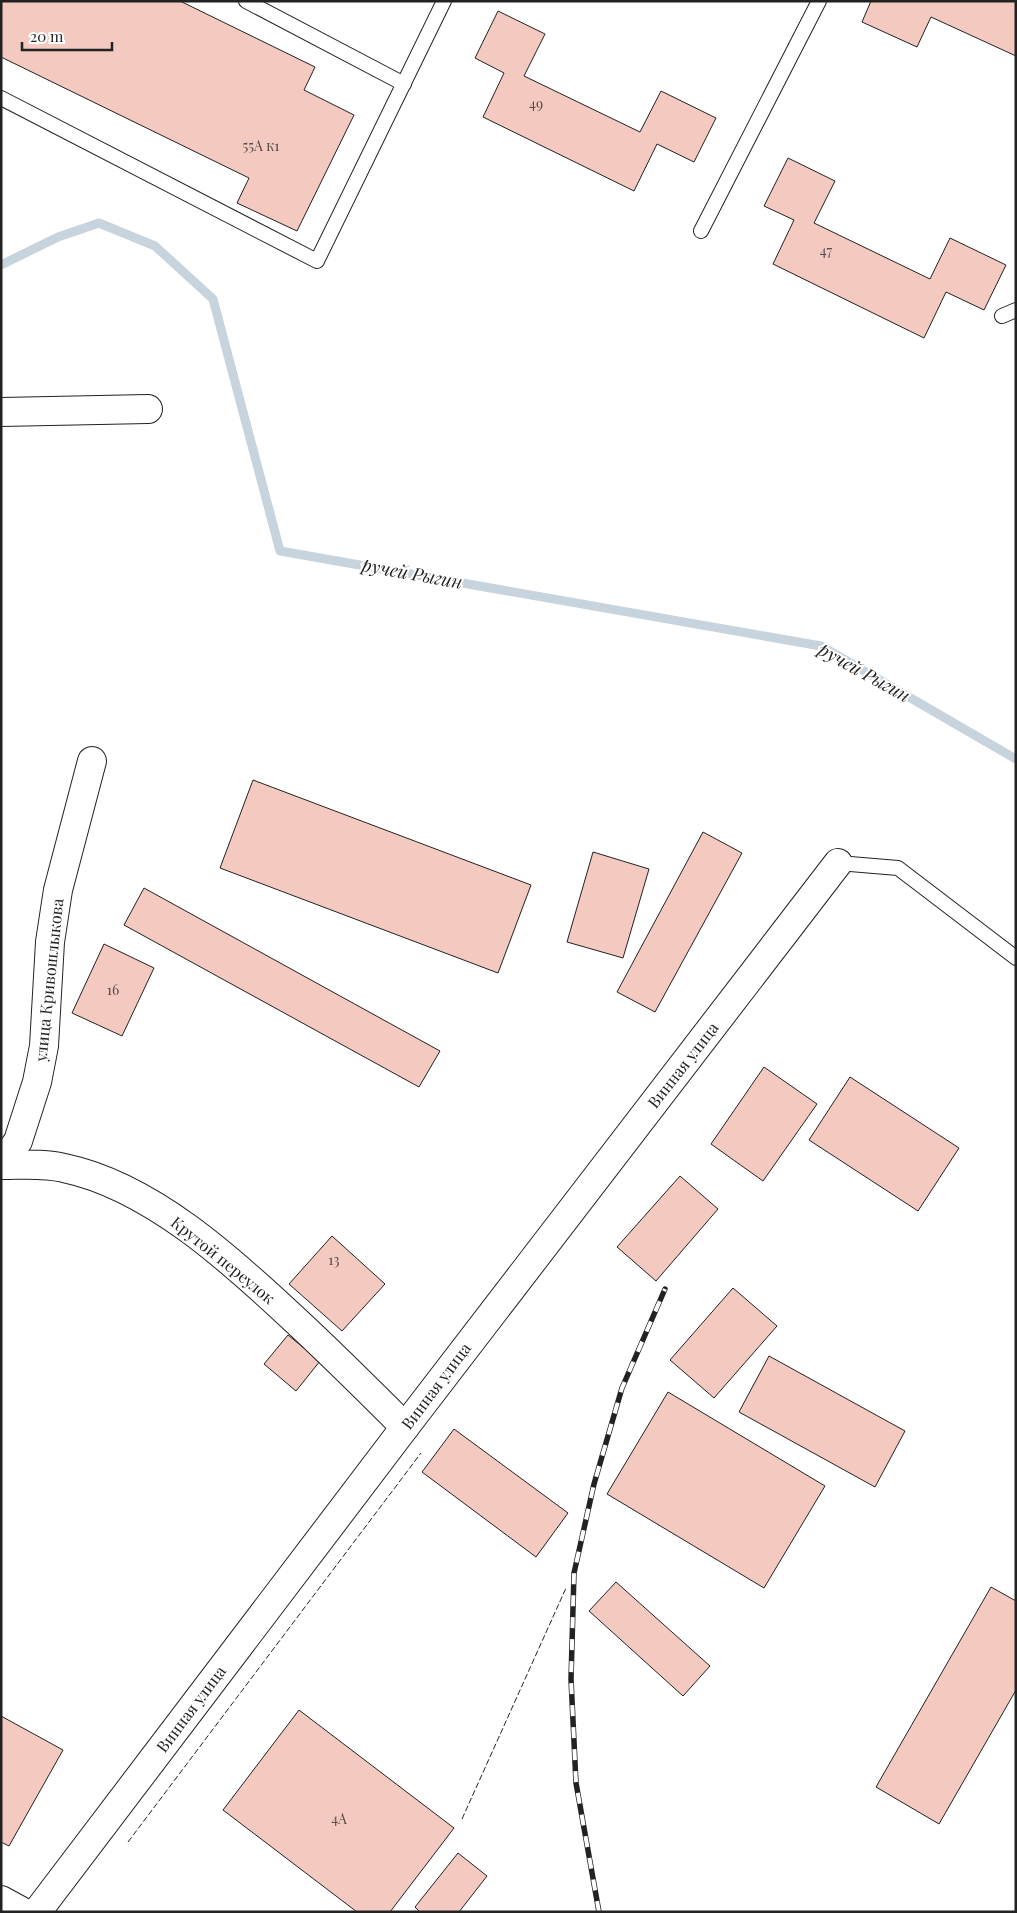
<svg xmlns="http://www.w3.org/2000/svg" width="1017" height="1913" font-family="'Playfair Display',serif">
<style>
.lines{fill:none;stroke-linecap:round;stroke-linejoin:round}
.stream{stroke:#c7d3dd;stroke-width:9}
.building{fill:#f3c9c0;stroke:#222}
.lane-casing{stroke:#222;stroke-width:16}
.street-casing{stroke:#222;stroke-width:30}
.secondary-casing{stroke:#222;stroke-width:30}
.lane{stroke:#fff;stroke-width:14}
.street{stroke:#fff;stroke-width:28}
.secondary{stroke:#fff;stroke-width:28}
.rail-casing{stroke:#222;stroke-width:5.5}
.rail{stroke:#fff;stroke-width:4;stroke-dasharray:11;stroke-linecap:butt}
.fence{stroke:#222;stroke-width:1;stroke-dasharray:6 2.5;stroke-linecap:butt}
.labels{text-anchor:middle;stroke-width:4;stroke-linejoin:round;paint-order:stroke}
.number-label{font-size:14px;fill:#564c4a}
.street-label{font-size:16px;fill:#222;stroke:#fff}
.water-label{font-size:18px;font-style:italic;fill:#222;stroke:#fff}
</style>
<rect width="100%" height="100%" fill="#fff"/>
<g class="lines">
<polyline class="stream" points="1,265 58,237 99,223 155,246 213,299 280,551 821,646 1016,759"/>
</g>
<g class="building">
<polygon points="1,1 180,1 315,67 304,90 354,115 297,231 237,203 249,178 1,57"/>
<polygon points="871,1 1016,1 1016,56 931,17 917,47 862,22"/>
<polygon points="498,11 545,34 524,76 640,132 661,91 716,118 694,162 657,144 634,191 483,117 504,73 475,58"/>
<polygon points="788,158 835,181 814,223 930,279 950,238 1006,265 984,310 946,292 924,338 773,264 794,220 764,206"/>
<polygon points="253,780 531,885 498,973 220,868"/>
<polygon points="703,832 742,853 655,1012 617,992"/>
<polygon points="593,852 649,869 623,958 567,942"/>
<polygon points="144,888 440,1051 419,1087 124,925"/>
<polygon points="104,944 154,968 122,1036 72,1013"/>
<polygon points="764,1067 817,1104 763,1181 711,1144"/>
<polygon points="850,1077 959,1148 918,1211 809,1140"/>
<polygon points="680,1176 718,1209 656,1281 617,1247"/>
<polygon points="332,1236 385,1284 342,1331 289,1284"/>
<polygon points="733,1288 777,1326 714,1398 670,1360"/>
<polygon points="288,1335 320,1361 296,1391 264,1364"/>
<polygon points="769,1356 905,1431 875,1487 739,1412"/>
<polygon points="668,1392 825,1486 764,1588 607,1494"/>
<polygon points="454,1429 568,1513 536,1557 422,1472"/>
<polygon points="616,1582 710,1666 683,1696 589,1611"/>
<polygon points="991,1587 1016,1601 1016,1690 939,1824 876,1787"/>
<polygon points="299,1710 454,1828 390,1912 357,1912 223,1810"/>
<polygon points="1,1716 63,1750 9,1846 1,1842"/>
<polygon points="458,1853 487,1876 459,1912 420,1912 415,1907"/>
</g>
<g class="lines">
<defs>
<g id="lane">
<polyline points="246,1 404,84"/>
<polyline points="1,98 317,261 444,1"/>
<polyline points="701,231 819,1"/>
<polyline points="1002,316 1016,310"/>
<polyline points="838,863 898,868 1016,958"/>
</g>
<g id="street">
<polyline points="1,412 148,409"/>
<polyline points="1,1165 18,1141 37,1082 44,1046 50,942 58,890 92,761"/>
<path d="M3,1165c20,0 41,-2 61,3 86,18 166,91 229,150 38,35 75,72 112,109"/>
<polyline points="37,1912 405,1427 838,863"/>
</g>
<polyline id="secondary" points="1,1900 23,1912"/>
</defs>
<use href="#lane" class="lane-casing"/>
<use href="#street" class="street-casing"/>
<use href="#secondary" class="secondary-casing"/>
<use href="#lane" class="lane"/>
<use href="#street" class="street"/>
<use href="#secondary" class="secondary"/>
<defs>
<polyline id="rail" points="599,1912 576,1783 571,1679 574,1573 594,1484 622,1388 665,1289"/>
</defs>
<use href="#rail" class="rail-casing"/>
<use href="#rail" class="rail"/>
<g class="fence">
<polyline points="462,1819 566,1588"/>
<polyline points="128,1842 421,1453"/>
</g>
</g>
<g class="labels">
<g class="number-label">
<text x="536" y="109">49</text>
<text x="261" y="151">55А к1</text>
<text x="826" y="256">47</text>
<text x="113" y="995">16</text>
<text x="334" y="1265">13</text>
<text x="339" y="1824">4А</text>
</g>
<g class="street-label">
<text transform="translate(49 980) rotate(-84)" y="6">улица Кривошлыкова</text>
<text transform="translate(683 1065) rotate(-52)" y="6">Винная улица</text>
<text transform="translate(223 1260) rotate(39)" y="6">Крутой переулок</text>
<text transform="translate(436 1386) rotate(-53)" y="6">Винная улица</text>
<text transform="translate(191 1709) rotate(-53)" y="6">Винная улица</text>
</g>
<g class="water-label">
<text transform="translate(412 574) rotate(10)" y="6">ручей Рыгин</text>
<text transform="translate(864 673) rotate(29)" y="6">ручей Рыгин</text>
</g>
</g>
<rect width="1017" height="1913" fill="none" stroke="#222222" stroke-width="5"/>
<path d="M22 42v8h90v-8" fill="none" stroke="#222222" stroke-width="2.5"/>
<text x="30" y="42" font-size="15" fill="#222222" stroke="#ffffff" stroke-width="4" paint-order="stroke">20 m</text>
</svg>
